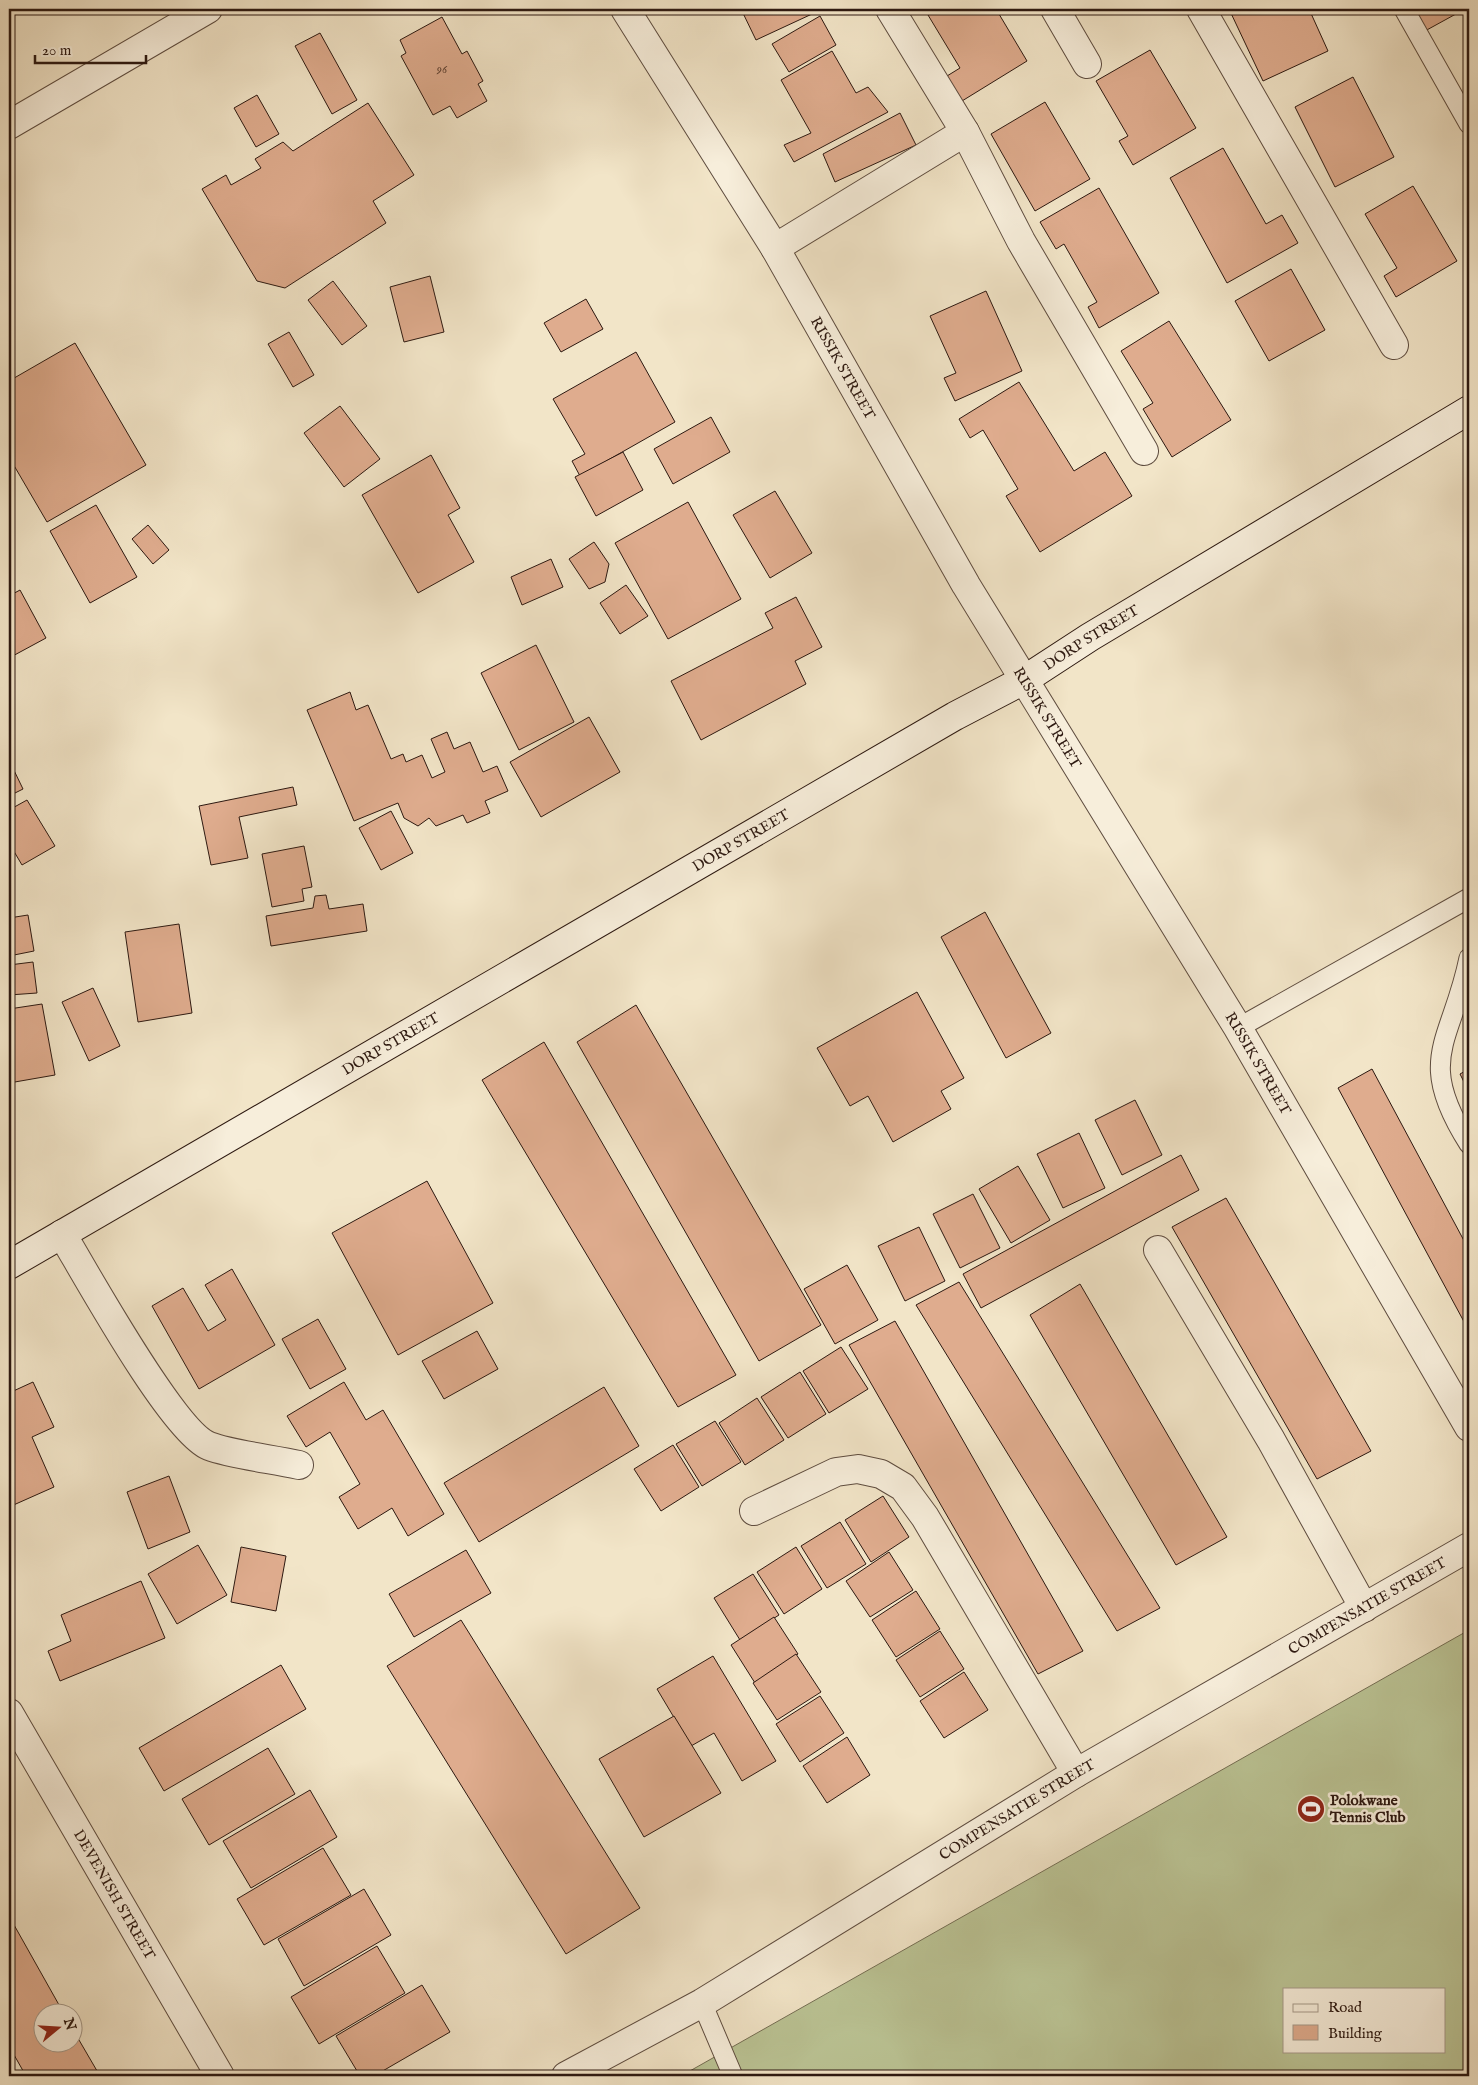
<svg xmlns="http://www.w3.org/2000/svg" width="1478" height="2085" font-family="'IM FELL English',serif">
<style>
.pitch{fill:#bbc495;stroke:#746e53;fill-rule:evenodd}
.building{fill:#dfac8e;stroke:#2d1911}
.lines{fill:none;stroke-linecap:round;stroke-linejoin:round}
.lane-casing{stroke:#5e4c3f;stroke-width:21}
.street-casing{stroke:#5e4c3f;stroke-width:30}
.secondary-casing{stroke:#2d1911;stroke-width:30}
.lane{stroke:#f7eedb;stroke-width:19}
.street{stroke:#f7eedb;stroke-width:28}
.secondary{stroke:#f7eedb;stroke-width:28}
.labels{text-anchor:middle;stroke-width:5;stroke-linejoin:round;paint-order:stroke}
.number-label{font-size:12px;fill:#5a3e30}
.street-label{font-size:15px;fill:#2d1911;stroke:#f7eedb}
.poi-label{font-size:15px;font-weight:bold;fill:#2d1911;stroke:#f7eedb;text-anchor:start}
</style>
<rect width="100%" height="100%" fill="#f2e5c8"/>
<filter id="stains"><feTurbulence type="fractalNoise" baseFrequency=".004" numOctaves="4"/><feColorMatrix values="0 0 0 0 .2 0 0 0 0 .09 0 0 0 0 .02 0 0 0 .5 -.17"/></filter>
<radialGradient id="worn" r=".72"><stop offset=".6" stop-color="#630" stop-opacity="0"/><stop offset="1" stop-color="#630" stop-opacity=".3"/></radialGradient>
<path class="pitch" d="M1469,1630v446h-788zM1284,1989h160v62h-160z"/>
<g class="building">
<polygon points="741,9 809,9 812,14 756,40"/>
<polygon points="938,9 996,9 1027,61 962,101 947,76 960,68 928,15"/>
<polygon points="1229,9 1309,9 1328,51 1263,81"/>
<polygon points="1399,9 1465,9 1414,37"/>
<polygon points="820,16 836,45 789,72 772,44"/>
<polygon points="442,17 462,54 467,51 483,81 478,84 487,101 457,118 450,106 433,115 401,56 406,53 400,40"/>
<polygon points="320,33 357,100 332,114 295,46"/>
<polygon points="1150,50 1196,128 1133,165 1119,141 1128,136 1096,81"/>
<polygon points="832,51 856,93 868,87 888,112 794,162 784,145 811,133 781,80"/>
<polygon points="1353,77 1394,157 1335,187 1295,107"/>
<polygon points="1469,92 1469,118 1459,97"/>
<polygon points="257,95 279,134 256,147 234,108"/>
<polygon points="1045,102 1090,179 1035,211 991,134"/>
<polygon points="368,103 414,175 373,201 386,223 285,288 257,281 202,189 226,175 231,185 261,168 255,159 283,142 293,151"/>
<polygon points="900,113 916,145 835,182 823,154"/>
<polygon points="1223,148 1266,224 1282,215 1298,243 1227,283 1170,178"/>
<polygon points="1413,186 1457,261 1396,297 1384,276 1397,268 1365,214"/>
<polygon points="1099,188 1159,293 1099,328 1088,307 1097,302 1064,244 1056,249 1040,222"/>
<polygon points="1291,269 1325,330 1269,361 1235,301"/>
<polygon points="430,276 444,332 404,342 390,287"/>
<polygon points="333,281 367,326 342,345 308,300"/>
<polygon points="986,291 1022,371 955,401 944,378 956,373 930,316"/>
<polygon points="586,299 603,329 561,352 544,323"/>
<polygon points="1169,321 1231,420 1172,457 1143,409 1153,403 1121,351"/>
<polygon points="289,332 314,375 293,387 268,344"/>
<polygon points="75,343 146,465 47,522 9,457 9,381"/>
<polygon points="636,352 675,422 580,476 572,461 585,454 553,399"/>
<polygon points="1019,382 1074,471 1105,452 1132,496 1040,552 1006,496 1018,489 983,430 970,438 959,419"/>
<polygon points="340,406 380,459 344,487 304,433"/>
<polygon points="711,417 730,452 673,484 654,449"/>
<polygon points="623,452 643,490 596,516 575,477"/>
<polygon points="431,455 460,508 448,515 474,562 418,593 362,495"/>
<polygon points="775,491 812,553 770,578 733,515"/>
<polygon points="688,502 741,599 668,639 615,543"/>
<polygon points="96,505 137,577 90,603 50,531"/>
<polygon points="148,525 169,550 153,564 132,539"/>
<polygon points="594,542 609,564 605,582 589,589 569,559"/>
<polygon points="551,559 563,587 522,605 511,577"/>
<polygon points="626,585 648,616 620,634 600,603"/>
<polygon points="20,590 46,638 9,658 9,596"/>
<polygon points="796,597 822,647 795,661 806,684 701,740 671,681 773,628 765,613"/>
<polygon points="536,645 574,722 519,750 481,673"/>
<polygon points="350,692 356,710 368,705 391,759 403,754 406,762 422,755 432,778 445,772 431,739 447,732 454,749 470,742 483,772 497,766 508,791 485,801 490,813 467,823 463,815 436,826 429,818 418,826 404,818 398,803 354,821 307,710"/>
<polygon points="589,717 620,772 541,817 510,762"/>
<polygon points="9,760 23,789 9,796"/>
<polygon points="293,787 297,805 239,817 248,858 211,865 199,806"/>
<polygon points="27,800 55,846 22,865 9,843 9,810"/>
<polygon points="391,811 413,853 381,870 359,828"/>
<polygon points="304,846 312,887 302,889 304,901 272,907 262,854"/>
<polygon points="326,895 329,909 363,904 367,931 271,946 266,916 313,908 315,896"/>
<polygon points="985,912 1051,1033 1006,1058 941,937"/>
<polygon points="28,915 34,951 9,956 9,918"/>
<polygon points="179,924 192,1013 138,1022 125,932"/>
<polygon points="33,962 37,993 9,995 9,965"/>
<polygon points="93,988 120,1046 89,1061 62,1002"/>
<polygon points="917,992 964,1078 941,1091 951,1109 893,1142 868,1096 850,1106 817,1048"/>
<polygon points="42,1004 55,1075 9,1083 9,1009"/>
<polygon points="636,1005 821,1325 759,1361 577,1042"/>
<polygon points="544,1042 736,1375 678,1407 482,1080"/>
<polygon points="1372,1069 1469,1250 1469,1331 1338,1088"/>
<polygon points="1469,1069 1469,1092 1460,1074"/>
<polygon points="1135,1100 1162,1155 1122,1175 1095,1120"/>
<polygon points="1079,1133 1105,1188 1063,1208 1037,1154"/>
<polygon points="1181,1155 1199,1190 981,1308 963,1274"/>
<polygon points="1018,1166 1050,1220 1011,1243 979,1189"/>
<polygon points="427,1181 493,1303 398,1355 332,1233"/>
<polygon points="973,1194 1000,1248 960,1268 933,1214"/>
<polygon points="1226,1198 1371,1451 1317,1479 1172,1227"/>
<polygon points="919,1227 945,1281 905,1301 878,1246"/>
<polygon points="847,1265 878,1320 835,1344 804,1289"/>
<polygon points="232,1269 275,1345 199,1389 152,1306 183,1288 208,1331 226,1320 205,1285"/>
<polygon points="959,1282 1160,1608 1117,1631 916,1305"/>
<polygon points="1080,1284 1227,1537 1176,1565 1030,1315"/>
<polygon points="318,1319 346,1369 310,1389 282,1339"/>
<polygon points="895,1321 1083,1651 1038,1674 849,1345"/>
<polygon points="477,1331 498,1369 444,1399 422,1361"/>
<polygon points="841,1347 868,1389 829,1413 803,1371"/>
<polygon points="800,1372 826,1414 788,1438 761,1397"/>
<polygon points="33,1382 54,1427 32,1437 54,1487 9,1507 9,1393"/>
<polygon points="344,1382 366,1420 383,1410 444,1514 408,1536 392,1508 358,1529 339,1497 360,1484 330,1432 306,1447 287,1416"/>
<polygon points="604,1387 639,1446 479,1542 444,1483"/>
<polygon points="757,1398 784,1440 745,1465 719,1423"/>
<polygon points="715,1421 741,1462 702,1486 676,1444"/>
<polygon points="673,1445 699,1487 661,1511 634,1469"/>
<polygon points="169,1476 190,1532 148,1549 127,1492"/>
<polygon points="883,1496 909,1537 871,1562 845,1520"/>
<polygon points="840,1522 866,1564 827,1588 801,1546"/>
<polygon points="198,1545 227,1595 177,1624 148,1574"/>
<polygon points="241,1547 286,1556 276,1611 231,1602"/>
<polygon points="796,1547 822,1589 784,1614 757,1572"/>
<polygon points="466,1550 491,1593 414,1637 389,1594"/>
<polygon points="889,1552 913,1590 870,1617 846,1581"/>
<polygon points="753,1574 779,1615 740,1640 714,1598"/>
<polygon points="141,1581 165,1638 60,1681 48,1651 71,1641 61,1615"/>
<polygon points="916,1591 940,1629 896,1657 872,1620"/>
<polygon points="774,1617 798,1654 755,1683 731,1645"/>
<polygon points="461,1620 640,1908 566,1954 387,1666"/>
<polygon points="940,1631 964,1669 920,1697 896,1660"/>
<polygon points="796,1654 821,1692 777,1720 753,1683"/>
<polygon points="713,1656 776,1761 742,1781 714,1733 691,1746 657,1689"/>
<polygon points="281,1665 306,1709 164,1791 139,1748"/>
<polygon points="964,1672 988,1710 944,1738 920,1701"/>
<polygon points="820,1696 844,1733 800,1762 776,1724"/>
<polygon points="674,1716 721,1793 644,1837 599,1759"/>
<polygon points="847,1737 870,1775 827,1803 803,1766"/>
<polygon points="268,1748 295,1794 209,1845 182,1799"/>
<polygon points="310,1790 337,1837 251,1888 223,1841"/>
<polygon points="323,1848 351,1895 264,1945 237,1899"/>
<polygon points="364,1889 391,1935 304,1986 278,1939"/>
<polygon points="9,1916 63,2012 42,2012 42,2042 72,2042 72,2028 100,2076 26,2076 9,2046"/>
<polygon points="377,1946 405,1993 319,2044 291,1997"/>
<polygon points="422,1985 450,2032 374,2076 360,2076 336,2036"/>
</g>
<g class="lines">
<defs>
<g id="lane">
<polyline points="1404,9 1469,124"/>
<path d="M1469,958c-17,84 -55,100 0,186"/>
<polyline points="1238,1028 1469,898"/>
<polyline points="702,2003 733,2076"/>
</g>
<g id="street">
<path id="s1" d="M625,9l150,239 191,337 272,443 231,399"/>
<polyline points="1055,9 1087,64"/>
<polyline points="1201,9 1394,345"/>
<polyline points="9,125 208,9"/>
<polyline points="965,132 1021,241 1144,451"/>
<polyline points="775,248 965,132 890,9"/>
<path d="M62,1234c24,40 111,198 147,212 24,9 64,13 90,19"/>
<polyline points="1158,1250 1271,1440 1364,1608"/>
<polyline points="754,1511 836,1472 858,1469 881,1474 903,1487 925,1517 1076,1773"/>
<path id="s2" d="M9,1713l211,363"/>
<path id="s3" d="M566,2076l136,-73 374,-230 393,-226"/>
</g>
<g id="secondary">
<path id="s4" d="M9,1265l946,-549 69,-36 66,-43 379,-227"/>
</g>
</defs>
<use href="#lane" class="lane-casing"/>
<use href="#street" class="street-casing"/>
<use href="#secondary" class="secondary-casing"/>
<use href="#lane" class="lane"/>
<use href="#street" class="street"/>
<use href="#secondary" class="secondary"/>
</g>
<defs>
<symbol id="stadium-disc" viewBox="-11 -11 22 22"><circle r="9.5" fill="#8f2418" stroke="#f7eedb"/><path d="M0-5a6.5 5 0 1 0 0 10a6.5 5 0 1 0 0-10ZM-3.5-1.8h7v3.6h-7Z" fill="#fff"/></symbol>
</defs>
<g fill-rule="evenodd">
<use href="#stadium-disc" x="1295" y="1793" width="32" height="32"/>
</g>
<g class="labels">
<g class="number-label">
<text x="442" y="73">96</text>
</g>
<g class="street-label">
<text dy="5" stroke="none"><textPath href="#s1" startOffset="420">RISSIK STREET</textPath></text>
<text dy="5" stroke="none"><textPath href="#s4" startOffset="1251">DORP STREET</textPath></text>
<text dy="5" stroke="none"><textPath href="#s1" startOffset="825">RISSIK STREET</textPath></text>
<text dy="5" stroke="none"><textPath href="#s4" startOffset="846">DORP STREET</textPath></text>
<text dy="5" stroke="none"><textPath href="#s4" startOffset="441">DORP STREET</textPath></text>
<text dy="5" stroke="none"><textPath href="#s1" startOffset="1230">RISSIK STREET</textPath></text>
<text dy="5" stroke="none"><textPath href="#s3" startOffset="929">COMPENSATIE STREET</textPath></text>
<text dy="5" stroke="none"><textPath href="#s3" startOffset="524">COMPENSATIE STREET</textPath></text>
<text dy="5" stroke="none"><textPath href="#s2" startOffset="210">DEVENISH STREET</textPath></text>
</g>
<g class="poi-label">
<text x="1330" y="1805">Polokwane<tspan x="1330" dy="17">Tennis Club</tspan></text>
</g>
</g>
<rect width="1478" height="2085" fill="none" stroke="#f2e5c8" stroke-width="30"/>
<rect x="10" y="10" width="1458" height="2065" fill="none" stroke="#2d1911" stroke-width="2.5"/>
<rect x="15" y="15" width="1448" height="2055" fill="none" stroke="#2d1911"/>
<rect x="1283" y="1988" width="162" height="65" fill="#f7eedb" stroke="#a6998a"/>
<rect x="1293" y="2004" width="25" height="8" fill="#f7eedb" stroke="#a6998a"/>
<text x="1328" y="2012" font-size="15" fill="#2d1911">Road</text>
<rect x="1293" y="2025" width="25" height="15" fill="#dfac8e" stroke="#a6998a"/>
<text x="1328" y="2038" font-size="15" fill="#2d1911">Building</text>
<g transform="translate(58 2028) rotate(72)"><circle r="24" fill="#f7eedb" stroke="#a6998a"/>
<path d="M0-4L9 19L0 12L-9 19Z" fill="#8f2418"/>
<text y="-8" font-size="14" font-weight="bold" text-anchor="middle" fill="#2d1911">N</text>
</g>
<path d="M35 55v8h111v-8" fill="none" stroke="#2d1911" stroke-width="2.5"/>
<text x="42" y="55" font-size="15" fill="#2d1911" stroke="#f7eedb" stroke-width="4" paint-order="stroke">20 m</text>
<rect width="100%" height="100%" filter="url(#stains)"/>
<rect width="100%" height="100%" fill="url(#worn)"/>
</svg>
